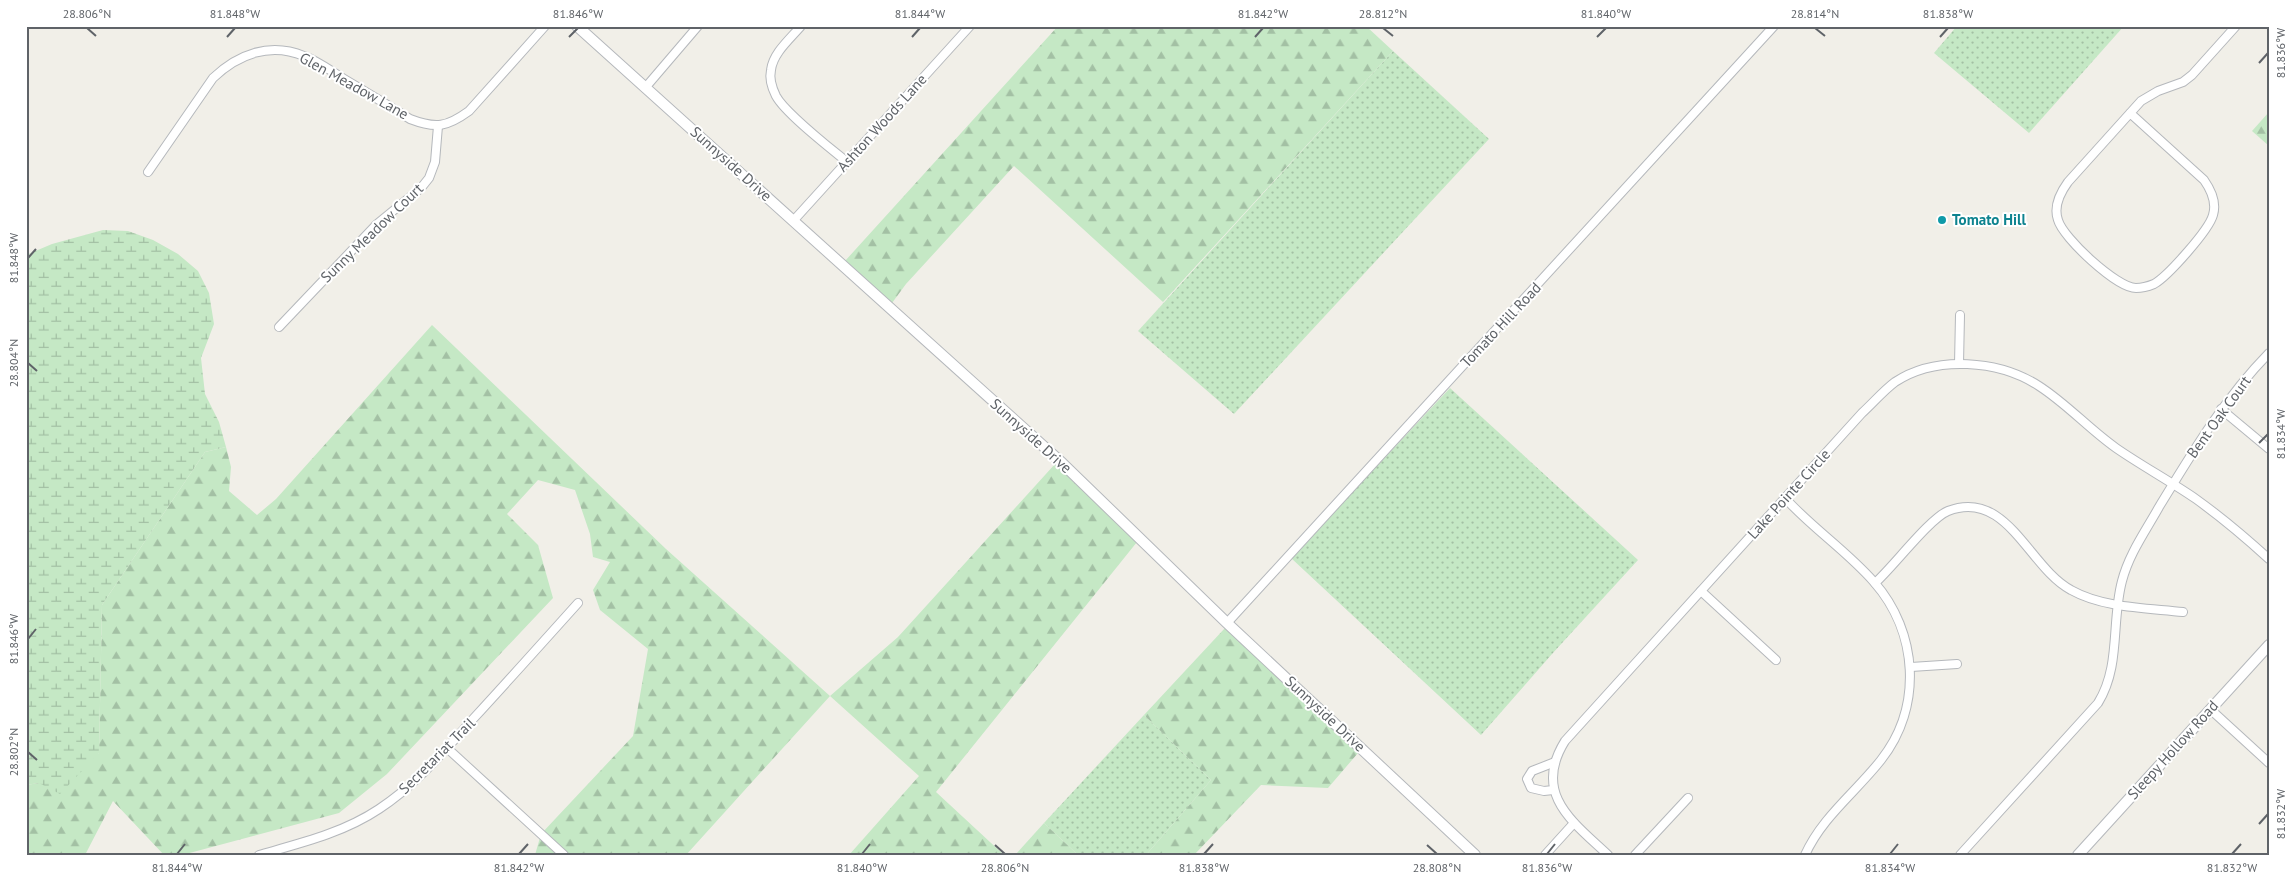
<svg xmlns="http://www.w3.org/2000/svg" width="2295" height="881" font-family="'PT Sans',sans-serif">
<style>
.grass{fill:url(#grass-dots)}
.forest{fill:url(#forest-firs)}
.wetland{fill:url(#wetland-marsh)}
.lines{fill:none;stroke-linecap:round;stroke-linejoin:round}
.minor-casing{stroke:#b5b8bc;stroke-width:10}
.tertiary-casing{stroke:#b5b8bc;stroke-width:12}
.minor{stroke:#fff;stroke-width:8}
.tertiary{stroke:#fff;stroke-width:10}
.ticks{fill:none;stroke:#5f6368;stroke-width:2}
.culture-dot{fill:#0f9aa8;stroke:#fff;stroke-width:2}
.labels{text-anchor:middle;stroke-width:4;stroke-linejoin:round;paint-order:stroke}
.street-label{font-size:15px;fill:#5f6368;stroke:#fff}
.culture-label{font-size:15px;font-weight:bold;fill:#0d838f;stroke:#fff;text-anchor:start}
.neatline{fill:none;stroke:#5f6368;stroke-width:2}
.ticks-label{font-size:12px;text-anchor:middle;fill:#5f6368}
</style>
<defs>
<pattern id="grass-dots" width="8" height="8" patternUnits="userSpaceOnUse" patternTransform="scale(1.25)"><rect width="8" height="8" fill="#c5e8c5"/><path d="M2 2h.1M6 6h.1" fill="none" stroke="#a3c0a4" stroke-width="1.8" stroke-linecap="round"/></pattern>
<pattern id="forest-firs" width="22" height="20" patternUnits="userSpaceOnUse" patternTransform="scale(1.25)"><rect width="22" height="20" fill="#c5e8c5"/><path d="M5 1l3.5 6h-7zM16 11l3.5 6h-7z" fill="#a3c0a4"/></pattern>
<pattern id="wetland-marsh" width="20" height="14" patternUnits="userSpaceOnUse" patternTransform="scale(1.25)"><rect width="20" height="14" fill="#c5e8c5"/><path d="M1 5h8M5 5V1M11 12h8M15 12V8" fill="none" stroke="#a3c0a4"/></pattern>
</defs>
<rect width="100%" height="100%" fill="#f1efe8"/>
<g class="grass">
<polygon points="1957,26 2124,26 2029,133 1934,53"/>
<polygon points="1393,51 1489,139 1234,414 1138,331"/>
<polygon points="1450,388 1638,560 1552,654 1481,735 1291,558"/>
<polygon points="1144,715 1211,780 1146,855 1078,855 1044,823"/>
</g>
<g class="forest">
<polygon points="1058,26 1366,26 1393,51 1163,302 1014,166 906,284 892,303 845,261"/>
<polygon points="2269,112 2269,146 2252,131"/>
<polygon points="432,325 666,549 830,696 898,637 1055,464 1137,542 936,792 1004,855 849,855 919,776 830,696 686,855 535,855 541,834 633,736 648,649 600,610 593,590 610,562 593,557 590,534 575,490 538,480 507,514 538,545 553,598 387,774 339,813 182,855 164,855 113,801 85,855 26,855 26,785 39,783 99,753 102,605 205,452 226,447 231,467 229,491 257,515 276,499"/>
<polygon points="1225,628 1358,753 1328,788 1261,785 1194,855 1146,855 1211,780 1144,715"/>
<polygon points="1044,823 1078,855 1015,855"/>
</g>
<polygon class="wetland" points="103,230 128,231 153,240 178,254 198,271 209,293 214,324 201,358 205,394 219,422 226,447 205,452 102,605 99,753 60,794 39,783 26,785 26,255 52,244"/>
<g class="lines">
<defs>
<g id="minor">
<path d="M801,26c-11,13 -28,27 -30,44 -2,9 1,18 5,26 9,17 54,52 71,66"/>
<polyline points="645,88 698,26"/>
<path d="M2130,113l74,67c7,10 13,22 9,35 -4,15 -45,61 -59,69 -5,2 -13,4 -18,4 -19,0 -73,-50 -78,-68 -5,-14 2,-27 10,-38l73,-81 17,-10 25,-9 9,-7 44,-49"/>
<path d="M148,172l65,-94c25,-24 57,-36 91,-22 14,5 27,15 40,23 22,13 44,26 66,40 26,10 37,8 59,-8l76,-85"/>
<polyline points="794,220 970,26"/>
<polyline points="279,327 377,224 421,188 429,178 435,162 438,126"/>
<polyline points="1959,364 1960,315"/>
<polyline points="2221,409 2269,449"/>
<path d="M1785,498c27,30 62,53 89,84 44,50 49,125 7,178 -25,32 -59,57 -76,95"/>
<path d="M1875,583c18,-16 55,-65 73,-72 59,-23 81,57 123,79 32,18 76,18 112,22"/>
<polyline points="1701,591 1776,660"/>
<polyline points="1227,623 1774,26"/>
<polyline points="1911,667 1957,664"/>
<polyline points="2210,709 2269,763"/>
<polyline points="447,748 564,855"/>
<polyline points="1553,790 1544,791 1531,788 1527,779 1532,771 1555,762"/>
<path d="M259,855c42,-12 84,-22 120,-46 37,-24 65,-58 94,-90 35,-38 70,-77 105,-116"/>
<polyline points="1545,855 1574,823"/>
<path d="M1608,855c-35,-33 -76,-61 -43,-114l297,-328c11,-10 21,-22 33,-31 41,-27 104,-22 144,4 28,18 50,43 77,62 26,18 54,33 80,51 25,18 50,39 73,60"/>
<polyline points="1635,855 1688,798"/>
<path d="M1960,855l138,-152c23,-37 13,-81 24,-122 7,-27 23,-49 37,-74 33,-54 65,-108 110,-154"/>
</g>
<g id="tertiary">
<polyline points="577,26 1062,463 1227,623 1475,855"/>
<polyline points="2078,855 2269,645"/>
</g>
</defs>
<use href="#minor" class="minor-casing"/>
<use href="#tertiary" class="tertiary-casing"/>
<use href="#minor" class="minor"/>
<use href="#tertiary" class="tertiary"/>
</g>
<path class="ticks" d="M87,28l9,8M1383,28l10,8M1815,28l10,8M227,37l8,-9M569,37l9,-9M912,37l8,-9M1255,37l8,-9M1597,37l9,-9M1940,37l8,-9M2259,63l9,-10M28,258l8,-9M28,363l9,8M2259,443l9,-9M28,639l8,-10M28,752l9,8M2259,824l9,-10M995,845l10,9M1427,845l10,9M177,854l8,-10M519,854l9,-10M862,854l8,-10M1204,854l9,-10M1547,854l8,-10M1890,854l8,-10M2232,854l9,-10"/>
<circle class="culture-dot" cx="1942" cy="220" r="5"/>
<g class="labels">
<g class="street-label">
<text transform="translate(354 86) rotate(29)" y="5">Glen Meadow Lane</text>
<text transform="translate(882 123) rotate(-48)" y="5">Ashton Woods Lane</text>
<text transform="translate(731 164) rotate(42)" y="5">Sunnyside Drive</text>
<text transform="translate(372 233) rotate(-44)" y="5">Sunny Meadow Court</text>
<text transform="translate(1501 325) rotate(-47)" y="5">Tomato Hill Road</text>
<text transform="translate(2219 417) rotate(-54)" y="5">Bent Oak Court</text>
<text transform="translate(1031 436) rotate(42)" y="5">Sunnyside Drive</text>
<text transform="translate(1789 494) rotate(-48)" y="5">Lake Pointe Circle</text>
<text transform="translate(1325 714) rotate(43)" y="5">Sunnyside Drive</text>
<text transform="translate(2173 750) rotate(-48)" y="5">Sleepy Hollow Road</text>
<text transform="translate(437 756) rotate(-45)" y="5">Secretariat Trail</text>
</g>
<g class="culture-label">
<text x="1952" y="225">Tomato Hill</text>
</g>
</g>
<rect width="2295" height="881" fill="none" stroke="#ffffff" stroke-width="55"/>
<rect x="28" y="28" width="2240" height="826" class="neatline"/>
<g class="ticks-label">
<text x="87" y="18">28.806°N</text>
<text x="235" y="18">81.848°W</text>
<text x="578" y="18">81.846°W</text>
<text x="920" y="18">81.844°W</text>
<text x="1263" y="18">81.842°W</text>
<text x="1383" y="18">28.812°N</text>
<text x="1606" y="18">81.840°W</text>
<text x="1815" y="18">28.814°N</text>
<text x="1948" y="18">81.838°W</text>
<text transform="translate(2281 53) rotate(-90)" y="4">81.836°W</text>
<text transform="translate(14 258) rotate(-90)" y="4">81.848°W</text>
<text transform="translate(14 363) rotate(-90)" y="4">28.804°N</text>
<text transform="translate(2281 434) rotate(-90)" y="4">81.834°W</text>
<text transform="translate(14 639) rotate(-90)" y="4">81.846°W</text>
<text transform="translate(14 752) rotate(-90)" y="4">28.802°N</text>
<text transform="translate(2281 814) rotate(-90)" y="4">81.832°W</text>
<text x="177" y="872">81.844°W</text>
<text x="519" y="872">81.842°W</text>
<text x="862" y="872">81.840°W</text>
<text x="1005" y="872">28.806°N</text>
<text x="1204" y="872">81.838°W</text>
<text x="1437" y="872">28.808°N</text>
<text x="1547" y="872">81.836°W</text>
<text x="1890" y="872">81.834°W</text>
<text x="2232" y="872">81.832°W</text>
</g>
</svg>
